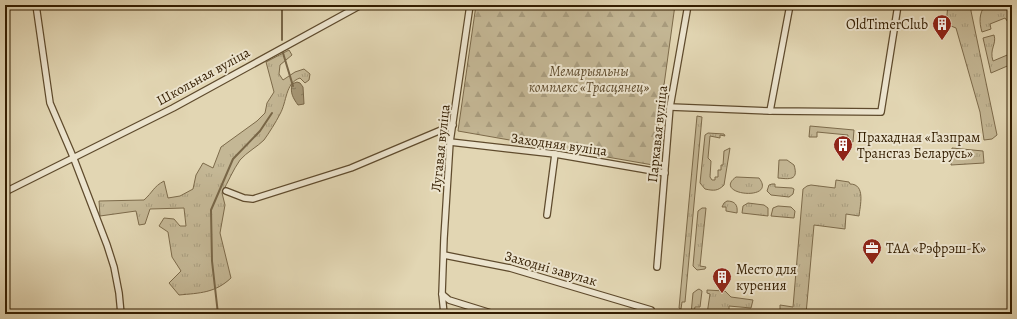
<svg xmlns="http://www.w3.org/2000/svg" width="1017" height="319" font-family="Alegreya,serif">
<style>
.grass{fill:url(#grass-tufts);stroke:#7c6a4a}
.forest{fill:url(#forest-firs);stroke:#7c6a4a}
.water{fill:url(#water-ripples);stroke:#786647}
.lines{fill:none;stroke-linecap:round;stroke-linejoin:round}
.stream{stroke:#786647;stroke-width:2}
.minor-casing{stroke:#5f4b2d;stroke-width:8}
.minor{stroke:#ece4ce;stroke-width:5.5}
.labels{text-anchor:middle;stroke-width:4;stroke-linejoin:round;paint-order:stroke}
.poi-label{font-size:14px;fill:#331d00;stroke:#ece4ce;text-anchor:start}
.park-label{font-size:14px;font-style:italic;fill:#5e4b2d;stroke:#ece4ce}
.street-label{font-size:14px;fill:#331d00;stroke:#ece4ce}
</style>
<defs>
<pattern id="grass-tufts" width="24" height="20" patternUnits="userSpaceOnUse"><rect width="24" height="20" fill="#c4b795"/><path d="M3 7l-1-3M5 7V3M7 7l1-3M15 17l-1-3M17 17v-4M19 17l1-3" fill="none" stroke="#a99d7f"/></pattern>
<pattern id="forest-firs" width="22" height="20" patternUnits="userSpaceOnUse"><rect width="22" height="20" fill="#c4b795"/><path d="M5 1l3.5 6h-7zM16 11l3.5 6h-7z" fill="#a99d7f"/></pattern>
<pattern id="water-ripples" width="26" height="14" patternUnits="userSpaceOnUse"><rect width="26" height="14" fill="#a69776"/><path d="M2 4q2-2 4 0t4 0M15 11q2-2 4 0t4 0" fill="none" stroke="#887b5e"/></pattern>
</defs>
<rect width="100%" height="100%" fill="#e2d6b3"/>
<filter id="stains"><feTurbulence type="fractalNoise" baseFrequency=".005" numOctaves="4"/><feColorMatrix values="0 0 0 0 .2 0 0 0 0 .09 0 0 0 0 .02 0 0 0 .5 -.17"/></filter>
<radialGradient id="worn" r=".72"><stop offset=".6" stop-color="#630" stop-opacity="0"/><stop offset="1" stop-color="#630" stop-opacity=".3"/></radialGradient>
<g class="grass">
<polygon points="948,5 971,5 971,11 997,135 992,139 984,140 980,112 956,28 946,24"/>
<path d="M985,5h27v16l-4,1 -3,-4 -15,6 1,5 -9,3c-3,-10 -3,-18 3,-27z"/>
<path d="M994,35c3,9 -5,14 -1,26l19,-8v11l-21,9 -8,-35z"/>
<path d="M289,50l3,5 -12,10 -1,9 4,6 12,-8 9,-3 6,5 -1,6 -4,3 -5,-5c-15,5 -13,24 -20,36 -4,8 -11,19 -16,26 -7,7 -17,12 -24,20 -7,10 -12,22 -18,33l3,12 -5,28 11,45c-16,15 -31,15 -52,17l-10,-12 12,-12 -9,-14 -4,-25 -9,-6 5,-8 10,1 6,7h6l-2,-18 -34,1 -5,15 -6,1 -3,-14 -36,5 -1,-15 45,-1c9,-8 9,-13 20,-19l4,17 12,-2 13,-7 3,-14 7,-12 10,5 8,-21 36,-26 8,-8 2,-10 7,-11 -8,-30z"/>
<polygon points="697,116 702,117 685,302 682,302 681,309 679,308"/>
<polygon points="810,126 854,130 853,142 847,141 848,135 817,132 817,137 809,137"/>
<path d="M708,133l16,1 1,2 -5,-1v3l-10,-2 -2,22 3,3 -1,16 2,3h3v-3h3v-7h3v-5h2l1,-14 6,-3 -6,37c-6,6 -10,6 -19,4l-5,-6 5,-48z"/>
<polygon points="952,148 983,151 984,163 951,165"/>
<path d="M779,160h8l7,5c5,16 -5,14 -16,13z"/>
<path d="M736,177l23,1c19,24 -48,17 -23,-1z"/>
<path d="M836,180l13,2 1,2c16,0 10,22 9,32l-13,-2 -1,15 -31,-4 -8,89h-20v-3l-6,-1v-5l13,2 10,-118 4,-3 4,-1 24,3z"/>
<polygon points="772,184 775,184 775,187 792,188 794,189 793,194 789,197 771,195 767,191 769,185"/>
<path d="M727,201c8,0 11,4 10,12l-11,-2v-4h-4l2,-4z"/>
<polygon points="748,203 764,205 768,208 768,216 742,213 743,206"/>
<polygon points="778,206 791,207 795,211 794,218 771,216 773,208"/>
<polygon points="702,208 706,208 700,266 706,267 705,269 697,270 693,266 698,211"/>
<polygon points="697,290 699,289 702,291 700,307 695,307 694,312 700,314 691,314 693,293"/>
<polygon points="707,290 725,291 731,297 753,300 751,308 729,306 729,314 707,314 710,294 707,293"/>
</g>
<polygon class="forest" points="476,5 675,5 653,165 458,131"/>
<path class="water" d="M297,82l3,1 3,4 1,17 -6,1c-5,-7 -8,-12 -6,-21z"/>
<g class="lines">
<g class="stream">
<polyline points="282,5 282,40"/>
<polyline points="283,53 293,86"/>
<polyline points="218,314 212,261 211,210 233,159 260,131 272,113"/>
</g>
<defs>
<g id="minor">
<polyline points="36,5 50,103 74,159 107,245 114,267 119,293 121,314"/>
<polyline points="670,107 770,111 881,112 898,5"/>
<polyline points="770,111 790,5"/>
<polyline points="450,142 555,154 665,173"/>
<polyline points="226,191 244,198 253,199 351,168 453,125"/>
<polyline points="5,192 173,108 361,5"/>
<polyline points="547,215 555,154"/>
<polyline points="444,255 510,268 651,310"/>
<polyline points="657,267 670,107 688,5"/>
<polyline points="442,294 449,300 494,314"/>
<polyline points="444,314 442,294 444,238 450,142 470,5"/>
</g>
</defs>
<use href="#minor" class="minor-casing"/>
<use href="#minor" class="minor"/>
</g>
<defs>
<symbol id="building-pin" viewBox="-11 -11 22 30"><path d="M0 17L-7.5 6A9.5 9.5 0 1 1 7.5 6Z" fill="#8f2418" stroke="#ece4ce"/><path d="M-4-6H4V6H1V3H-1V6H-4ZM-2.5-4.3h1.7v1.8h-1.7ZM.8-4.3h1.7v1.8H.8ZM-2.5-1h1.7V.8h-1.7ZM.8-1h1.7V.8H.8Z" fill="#fff"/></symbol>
<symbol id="office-pin" viewBox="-11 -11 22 30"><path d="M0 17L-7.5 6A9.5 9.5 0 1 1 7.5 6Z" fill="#8f2418" stroke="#ece4ce"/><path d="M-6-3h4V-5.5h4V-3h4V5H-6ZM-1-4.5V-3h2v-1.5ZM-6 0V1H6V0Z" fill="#fff"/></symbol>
</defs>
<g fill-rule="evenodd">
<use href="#building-pin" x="931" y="13" width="22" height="30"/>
<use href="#building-pin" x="832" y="134" width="22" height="30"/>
<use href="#office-pin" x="861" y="237" width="22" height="30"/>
<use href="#building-pin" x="711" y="266" width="22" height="30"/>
</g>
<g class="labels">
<g class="poi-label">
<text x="928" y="29" text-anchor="end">OldTimerClub</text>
<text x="857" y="142">Прахадная «Газпрам<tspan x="857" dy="16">Трансгаз Беларусь»</tspan></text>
<text x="886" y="253">ТАА «Рэфрэш-К»</text>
<text x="736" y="274">Место для<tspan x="736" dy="16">курения</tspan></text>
</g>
<g class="park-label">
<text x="589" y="76">Мемарыяльны<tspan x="589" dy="16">комплекс «Трасцянец»</tspan></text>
</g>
<g class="street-label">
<text transform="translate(203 76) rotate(-29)" y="5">Школьная вуліца</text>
<text transform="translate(657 134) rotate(-84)" y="5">Паркавая вуліца</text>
<text transform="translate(559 144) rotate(8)" y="5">Заходняя вуліца</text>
<text transform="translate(440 148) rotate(-84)" y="5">Лугавая вуліца</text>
<text transform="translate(551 268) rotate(16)" y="5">Заходні завулак</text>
</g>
</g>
<rect width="1017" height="319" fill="none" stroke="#e2d6b3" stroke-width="20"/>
<rect x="6" y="6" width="1005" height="307" fill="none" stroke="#331d00" stroke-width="2"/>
<rect x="10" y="10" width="997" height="299" fill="none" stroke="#331d00"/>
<rect width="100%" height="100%" filter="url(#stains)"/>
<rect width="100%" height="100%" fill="url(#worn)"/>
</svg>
